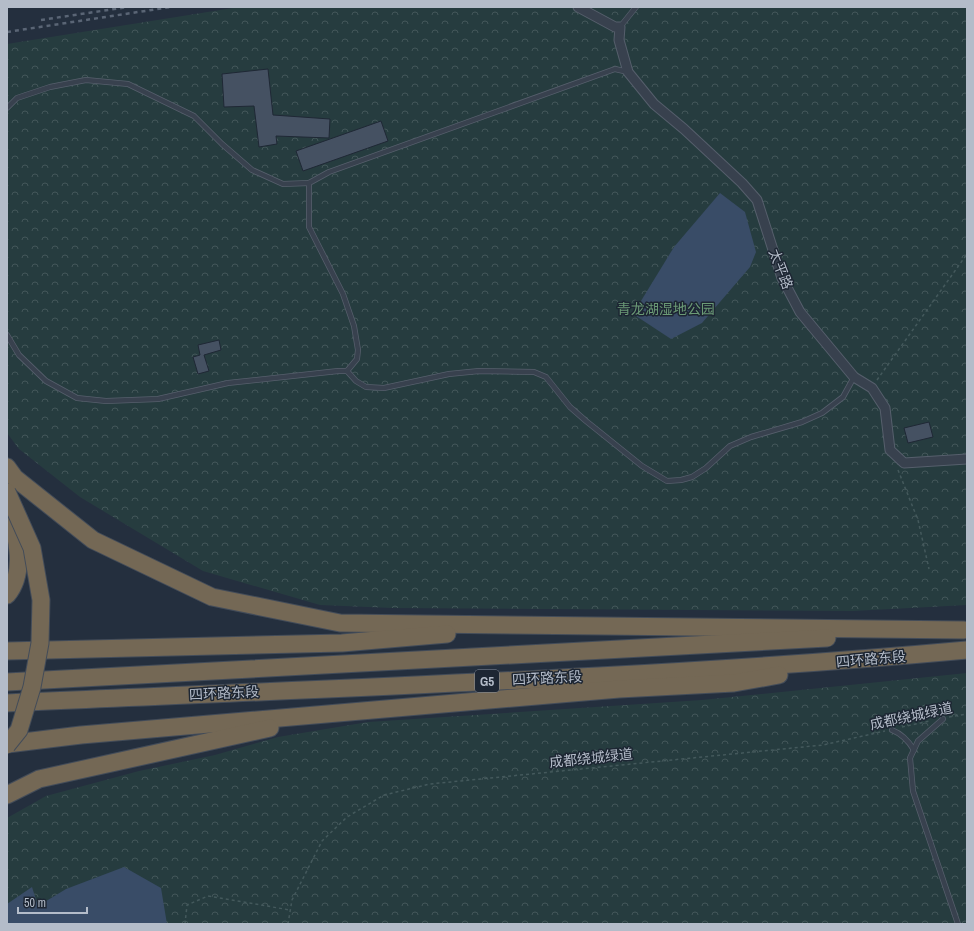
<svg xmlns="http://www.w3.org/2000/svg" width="974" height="931" font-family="'Archivo Narrow','Noto Sans SC',sans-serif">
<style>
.forest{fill:url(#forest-crowns)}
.water{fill:#394c67}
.building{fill:#455162;stroke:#1f2835}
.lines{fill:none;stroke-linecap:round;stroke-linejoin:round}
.service-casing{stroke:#565f6c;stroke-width:6}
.minor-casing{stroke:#565f6c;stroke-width:11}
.motorway-casing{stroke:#434c59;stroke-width:19}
.path{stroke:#44595c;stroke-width:1.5;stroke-dasharray:3 3;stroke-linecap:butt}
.service{stroke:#38414e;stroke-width:4.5}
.minor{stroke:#38414e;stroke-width:9}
.motorway{stroke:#746855;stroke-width:17}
.rail{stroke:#5a6575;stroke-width:2.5;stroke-dasharray:4 4;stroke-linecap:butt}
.motorway-bridge-casing{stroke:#434c59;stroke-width:19;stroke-linecap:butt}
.motorway-bridge{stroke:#746855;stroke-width:17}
.labels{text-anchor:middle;stroke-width:3;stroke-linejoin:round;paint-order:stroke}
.shield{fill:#1d2633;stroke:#878f9c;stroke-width:1}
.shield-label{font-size:13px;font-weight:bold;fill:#b4bcc9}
.street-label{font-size:14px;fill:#b4bcc9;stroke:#1d2633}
.park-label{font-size:14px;fill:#6b9a76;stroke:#1d2633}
</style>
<defs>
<pattern id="forest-crowns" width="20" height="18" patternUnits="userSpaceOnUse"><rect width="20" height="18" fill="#263c3f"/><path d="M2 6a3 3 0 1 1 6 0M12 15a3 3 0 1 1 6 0" fill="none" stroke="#435659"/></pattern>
</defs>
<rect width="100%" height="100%" fill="#242f3e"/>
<g class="forest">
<polygon points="239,7 967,7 967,605 853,611 392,608 320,605 203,571 80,497 19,449 7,433 7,44"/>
<polygon points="967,673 967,924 7,924 7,818 46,796 139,771 215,755 278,737 368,722 702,700"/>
</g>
<g class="water">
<polygon points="720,193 745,212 756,252 750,267 702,323 671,339 633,314 674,247"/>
<polygon points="124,867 161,888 167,924 7,924 7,904 32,887 38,906 66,889"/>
</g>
<g class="building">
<polygon points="268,69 273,115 330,119 329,138 276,136 277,144 259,147 254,106 224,107 222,74"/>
<polygon points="381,121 388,141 303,171 296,151"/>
<polygon points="219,340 221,350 204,355 209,371 198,374 193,357 200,355 198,345"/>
<polygon points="929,422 933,437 908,443 904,428"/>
</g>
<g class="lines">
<defs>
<g id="service">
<polyline points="620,27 636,7"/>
<polyline points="7,108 17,98 50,87 86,80 128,84 194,116 222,144 252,170 283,184 309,183"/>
<polyline points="7,335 19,355 46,381 77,398 106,401 158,399 228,383 338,371 347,371 356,381 366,387 384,388 449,374 479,371 534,372 546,377 570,407 586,421 642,466 667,481 681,480 692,477 706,468 730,446 751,437 802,422 822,413 843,397 854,377"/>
<polyline points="347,371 357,359 358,350 354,326 343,294 309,227 309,183 329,172 615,69 628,72"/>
<polyline points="943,719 918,741 910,758 913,791 958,924"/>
<path d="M892,730c10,4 16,10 22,20"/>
</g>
<polyline id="minor" points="578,7 615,27 620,27 619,40 628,72 654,104 684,129 742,183 757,200 782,278 800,312 854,377 872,388 885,408 890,450 904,463 967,459"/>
<g id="motorway">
<polyline points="7,467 15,478 93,540 212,597 340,623 964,630"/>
<path d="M7,513c12,23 18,61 0,82"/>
<polyline points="7,651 342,643 447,634"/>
<polyline points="7,682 827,638"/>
<path d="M7,703c320,-15 641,-24 960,-53"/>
<polyline points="7,744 81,735 619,689 734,683 779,675"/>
<polyline points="7,795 39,779 270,728"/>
</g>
</defs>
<use href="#service" class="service-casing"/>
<use href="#minor" class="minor-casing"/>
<use href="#motorway" class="motorway-casing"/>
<g class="path">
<polyline points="877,380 967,254"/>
<polyline points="898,470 918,520 929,569"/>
<polyline points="949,717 967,714"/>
<polyline points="902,727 930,721"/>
<polyline points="185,924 187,905 208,896 290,910"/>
<polyline points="288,924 292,900 322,841 347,817 384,795 430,784 823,745 885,731"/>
</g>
<use href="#service" class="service"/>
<use href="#minor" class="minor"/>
<use href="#motorway" class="motorway"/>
<g class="rail">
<polyline points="41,20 128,7"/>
<polyline points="7,32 171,7"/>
</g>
<defs>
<polyline id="motorway-bridge" points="7,492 32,548 41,600 40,643 32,687 19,730 7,745"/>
</defs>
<use href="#motorway-bridge" class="motorway-bridge-casing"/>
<use href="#motorway-bridge" class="motorway-bridge"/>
</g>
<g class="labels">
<rect class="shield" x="475" y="670" width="24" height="22" rx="3"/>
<g class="shield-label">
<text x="487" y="686">G5</text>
</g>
<g class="street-label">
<text transform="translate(781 269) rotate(69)" y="5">太平路</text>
<text transform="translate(871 659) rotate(-5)" y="5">四环路东段</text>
<text transform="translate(547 678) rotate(-3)" y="5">四环路东段</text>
<text transform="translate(224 693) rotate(-3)" y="5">四环路东段</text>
<text transform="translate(911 716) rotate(-12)" y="5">成都绕城绿道</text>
<text transform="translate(591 758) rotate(-6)" y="5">成都绕城绿道</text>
</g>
<g class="park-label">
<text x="666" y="314">青龙湖湿地公园</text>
</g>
</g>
<rect width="974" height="931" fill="none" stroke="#b4bcc9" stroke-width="16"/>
<path d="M18 907v6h69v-6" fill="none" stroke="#b4bcc9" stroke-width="2"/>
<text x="24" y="907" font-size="12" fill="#b4bcc9" stroke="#1d2633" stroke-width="3" paint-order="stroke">50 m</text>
</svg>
